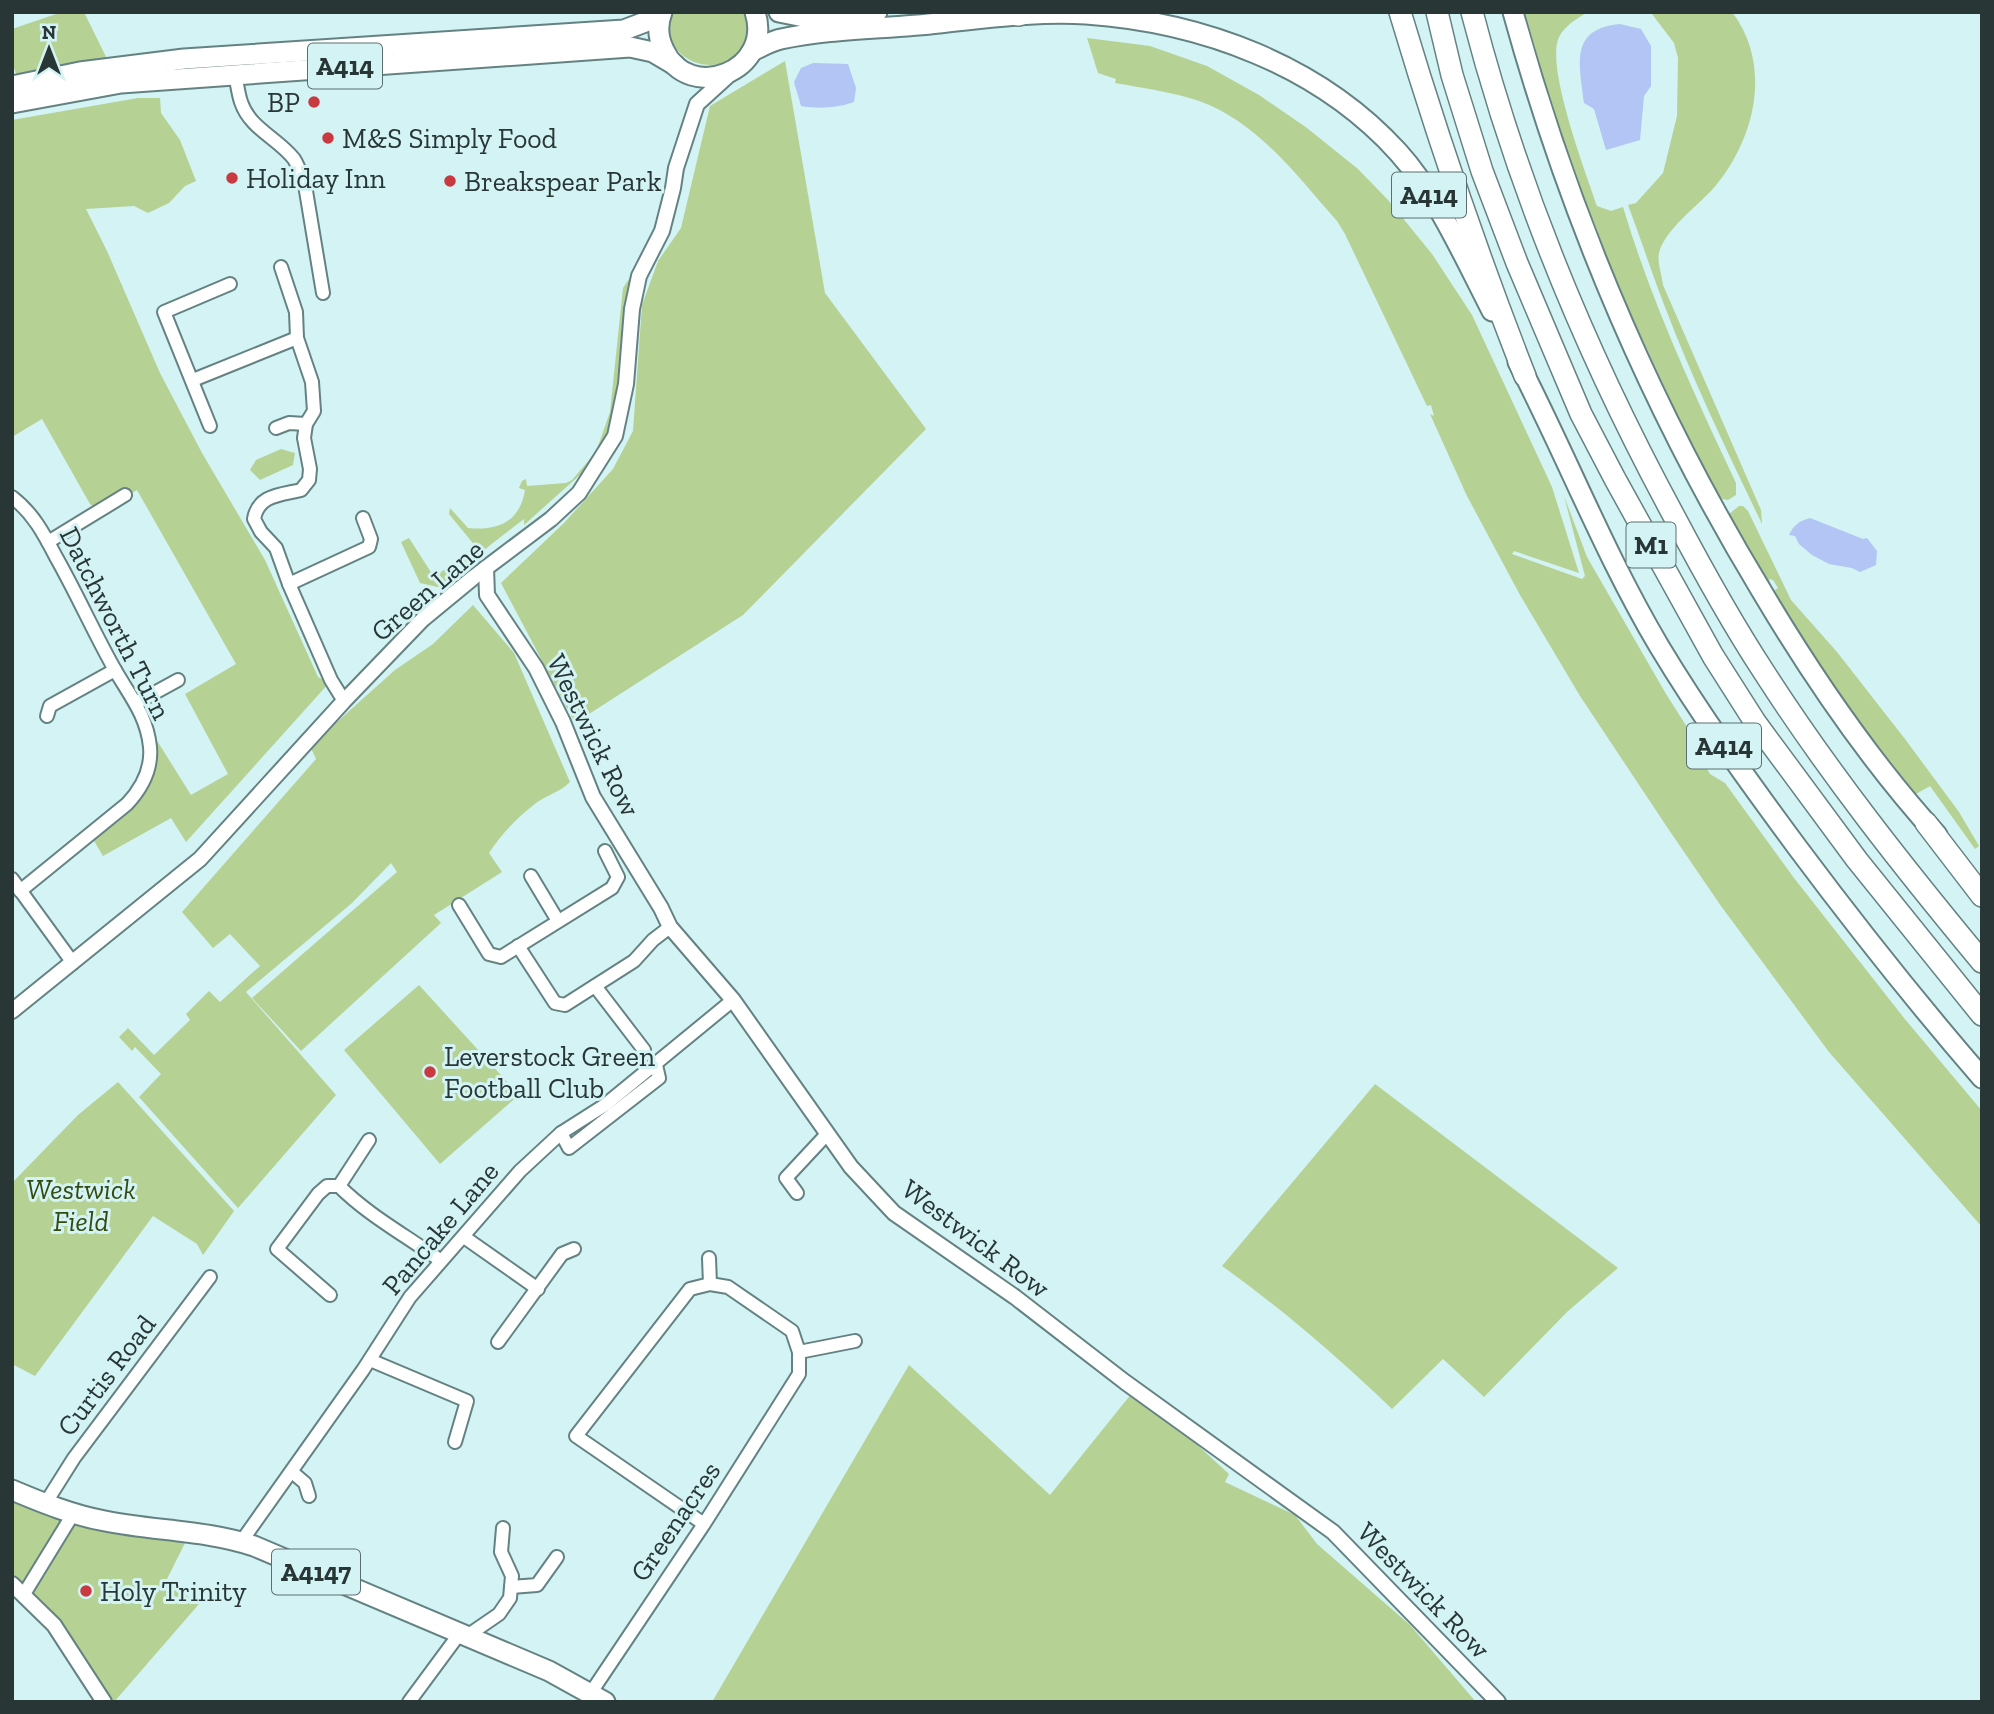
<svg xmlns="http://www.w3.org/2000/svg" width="1994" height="1714" font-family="'Zilla Slab',serif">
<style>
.green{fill:#b6d194}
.water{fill:#b2c5f4}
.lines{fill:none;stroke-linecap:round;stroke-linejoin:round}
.minor-casing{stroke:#658283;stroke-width:16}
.tertiary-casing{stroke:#658283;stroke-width:18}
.primary-casing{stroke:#658283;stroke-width:23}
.trunk-casing{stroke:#658283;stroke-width:23}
.motorway-casing{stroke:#658283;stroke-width:24}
.minor{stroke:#fff;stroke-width:12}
.tertiary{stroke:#fff;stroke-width:14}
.primary{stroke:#fff;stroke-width:19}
.trunk{stroke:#fff;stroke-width:19}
.motorway{stroke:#fff;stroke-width:21}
.poi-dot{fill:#c93940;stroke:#d3f3f4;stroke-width:2.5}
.labels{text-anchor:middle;stroke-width:6;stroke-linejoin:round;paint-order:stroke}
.shield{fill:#d3f3f4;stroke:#5c6f6f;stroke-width:2}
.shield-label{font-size:26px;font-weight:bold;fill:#293636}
.poi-label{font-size:28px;fill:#293636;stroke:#d3f3f4;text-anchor:start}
.street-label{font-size:28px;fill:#293636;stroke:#d3f3f4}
.park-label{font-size:28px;font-style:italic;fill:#344a0e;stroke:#d3f3f4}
</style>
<rect width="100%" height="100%" fill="#d3f3f4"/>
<g class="green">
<polygon points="62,12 84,12 107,59 17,76 12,63 12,29"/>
<path d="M673,12h74c16,79 -98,62 -74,0z"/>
<path d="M1525,12h63c-10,6 -23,13 -29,25 -14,29 27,136 38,169l14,5 12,-4c28,94 71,187 113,276v12l-8,5 -12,-2 -113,-244 -46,-127z"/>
<path d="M1646,12h86c42,55 22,131 -21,179 -15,16 -47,40 -52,62 -2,9 3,23 4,32l98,225 1,14c-34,-71 -69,-143 -97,-217 -13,-33 -24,-68 -37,-102l8,-2 27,-30 14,-57 1,-58 -4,-15 -22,-29z"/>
<path d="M1087,38l63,8 57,20 52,29 48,33 51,41 30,31 44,54 40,61 80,172 27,86 -65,-22 -2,3 70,25 3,-3 -21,-80 23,61 79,137 28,44 8,22 8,14 15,9 69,95 110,140 78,93v116l-153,-175 -108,-146 -54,-79 -87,-131 -60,-101 -53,-99 -37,-82 4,2 -3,-11 -4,1 -82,-172 -8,-13c-40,-45 -79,-99 -138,-120 -27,-9 -56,-13 -84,-18l1,-4 -18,-6z"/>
<polygon points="785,61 825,293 926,429 743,615 575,723 501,583 564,523 613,469 633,431 642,305 658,261 681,228 710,106"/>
<polygon points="138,98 160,98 161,113 180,140 196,181 185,186 169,203 148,213 134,206 86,209 107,251 160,373 202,453 265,560 318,677 329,683 186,842 171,818 103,856 90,834 127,804 148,770 146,723 191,795 228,774 185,694 236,664 137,490 100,511 90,504 42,419 12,437 12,120"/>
<path d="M637,267l-14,127 -22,62 -77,69v-6l-35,27 -47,42 -22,-5 -19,-41 8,-4 25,39 42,-30 -27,-33 1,-6 18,20c30,3 52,-6 57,-38l-6,-2 3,-7 4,-2 1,7 39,-3 6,-3 24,-28 14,-40 13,-124z"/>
<polygon points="281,449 295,453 293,465 260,480 250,470 256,460"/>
<polygon points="1739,506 1743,506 1748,511 1791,600 1837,652 1905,739 1959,812 1979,846 1975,849 1930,786 1916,794 1836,692 1772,592 1778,588 1773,580 1769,579 1770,583 1765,580 1729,522 1729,514"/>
<path d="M473,605l41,48 56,129c-10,10 -23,13 -34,21 -17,13 -36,32 -47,50l13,19 -68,43 7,8 -140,128 -49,-53 145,-126 -6,-9 -39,40 -106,89 90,103 -98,113 -99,-111 22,-23 -26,-27 -3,4 -13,-14 9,-9 26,27 36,-35 -4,-6 23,-23 11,11 40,-36 -30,-32 -17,14 -31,-36 134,-153 -6,-13 85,-76 38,-26z"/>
<polygon points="419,985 519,1095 440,1164 344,1050"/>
<polygon points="118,1082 234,1211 203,1255 197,1244 153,1216 35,1376 12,1364 12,1183 78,1115"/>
<path d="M1375,1084l243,184 -51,44 -83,85 -41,-38 -51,50c-54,-52 -110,-100 -170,-143z"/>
<polygon points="909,1365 1050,1495 1132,1393 1156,1407 1229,1474 1225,1482 1295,1515 1317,1544 1410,1625 1476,1702 712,1702"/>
<polygon points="12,1496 63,1518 22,1584 12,1576"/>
<polygon points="73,1519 187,1539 166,1581 199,1604 114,1702 56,1624 27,1593"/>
</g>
<g class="water">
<path d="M1620,24l21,5 10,17v40l-7,10 -4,44 -34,10 -12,-41 -10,-6c-4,-38 -16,-74 36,-79z"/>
<path d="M813,63l35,1 8,24 -2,14c-17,6 -35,7 -53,4l-7,-24 7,-14z"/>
<path d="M1810,518l53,21 4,-1 10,13 -1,14 -16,7 -8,-4 -23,-4 -17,-9 -13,-11 -4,-8 -6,-1c5,-10 10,-14 21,-17z"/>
</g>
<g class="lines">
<defs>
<g id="minor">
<path d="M235,74c2,9 3,19 6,28 9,27 37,36 53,57 5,8 8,18 11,26l18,108"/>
<path d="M281,267l15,45 1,26 15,44 2,29 -8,13 -2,14 6,31 -1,11 -8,10c-21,5 -43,5 -47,29l7,13 15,16 13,36 42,96 13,21"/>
<polyline points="193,380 297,338"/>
<polyline points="210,426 164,312 230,284"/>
<polyline points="276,428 289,423 306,424"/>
<path d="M12,497c21,16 32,37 44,60 21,37 38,76 59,113 15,26 32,46 35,77 2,22 -8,41 -23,57l-107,87"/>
<polyline points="48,542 125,495"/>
<polyline points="289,584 369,547 371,539 363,518"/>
<polyline points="136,703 178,680"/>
<polyline points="47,716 50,706 115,670"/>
<polyline points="531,876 558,921"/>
<polyline points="12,879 73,963"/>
<polyline points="459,905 489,954 501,957 612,888 618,877 605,851"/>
<polyline points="518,946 555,1003 565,1005 634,961 653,940 670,927"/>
<polyline points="595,986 644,1050"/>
<polyline points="561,1133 569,1148 659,1078 656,1065"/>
<path d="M339,1186c30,30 68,50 102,75"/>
<polyline points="797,1193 786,1178 827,1134"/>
<polyline points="464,1237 538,1289"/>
<polyline points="709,1258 710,1284"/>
<polyline points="330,1295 277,1249 318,1194 327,1186 339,1186 369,1140"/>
<polyline points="498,1342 562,1254 574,1249"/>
<polyline points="799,1352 855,1341"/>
<polyline points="370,1360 467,1401 455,1442"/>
<polyline points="292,1472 305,1483 309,1496"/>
<polyline points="45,1504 74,1458 210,1277"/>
<polyline points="241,1542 363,1370 410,1297 520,1171 561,1133 605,1105 733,1000"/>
<polyline points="511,1587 537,1585 557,1557"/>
<polyline points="24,1594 73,1514"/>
<polyline points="467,1636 499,1614 510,1598 512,1576 501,1552 503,1528"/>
<polyline points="590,1694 704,1524 799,1374 799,1352 792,1331 728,1287 710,1284 690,1289 576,1436 704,1524"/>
<polyline points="409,1702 460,1633"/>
</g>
<g id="tertiary">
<polyline points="486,568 487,595 536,668 563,722 593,797 661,908 670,927 733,1000 851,1167 894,1213 1015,1297 1125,1382 1333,1532 1498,1702"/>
<polyline points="12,1011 200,859 344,701 423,619 474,577 551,519 579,493 615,436 626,384 632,309 639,276 662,231 673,188 676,168 697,104 730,74"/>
<polyline points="12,1584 54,1625 104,1702"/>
</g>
<g id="primary">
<polyline points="12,86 80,72 184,59 624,30 645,22 657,12"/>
<polyline points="12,103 121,83 630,47 653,52 675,65"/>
<path d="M12,1490c31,13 60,25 93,31 49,10 101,9 149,25l295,125 56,31"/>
</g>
<g id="trunk">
<path d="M662,12c-5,13 -4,26 2,38 25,54 110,21 91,-38"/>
<polyline points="779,12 804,17 877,12"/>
<path d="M1513,12c56,203 139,398 248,578 51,86 109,171 176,245"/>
<path d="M752,51c9,-4 19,-10 29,-12 50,-11 106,-10 158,-16 49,-5 98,-12 147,-9 116,8 233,51 312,138 39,43 67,107 94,159"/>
<path d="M1518,362c49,95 87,193 141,284 42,70 90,136 138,201 59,79 120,156 185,231"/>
</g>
<g id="motorway">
<path d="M1400,12c37,124 78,244 125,364"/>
<polyline points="1437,12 1452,75 1482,171 1517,263 1581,414 1615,479 1713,656 1755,722 1857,860 1982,1015"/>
<path d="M1472,12c46,178 115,344 203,506 27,51 55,102 87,151 66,103 142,199 220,293"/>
<polyline points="1018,15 1030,12"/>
<polyline points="1926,823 1982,896"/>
</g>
</defs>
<use href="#minor" class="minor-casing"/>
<use href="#tertiary" class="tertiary-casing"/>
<use href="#primary" class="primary-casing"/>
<use href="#trunk" class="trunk-casing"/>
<use href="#motorway" class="motorway-casing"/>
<use href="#minor" class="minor"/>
<use href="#tertiary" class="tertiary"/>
<use href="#primary" class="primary"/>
<use href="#trunk" class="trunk"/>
<use href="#motorway" class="motorway"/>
</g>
<g class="poi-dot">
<circle cx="314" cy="102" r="7"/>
<circle cx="328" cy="138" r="7"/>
<circle cx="232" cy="178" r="7"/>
<circle cx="450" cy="181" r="7"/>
<circle cx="430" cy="1072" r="7"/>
<circle cx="86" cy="1591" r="7"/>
</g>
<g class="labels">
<g class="shield">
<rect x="308" y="43.5" width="74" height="45" rx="5"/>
<rect x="1392" y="172.5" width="74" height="45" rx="5"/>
<rect x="1626.5" y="522.5" width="49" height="45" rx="5"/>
<rect x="1687" y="723.5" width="74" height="45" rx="5"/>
<rect x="272" y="1549.5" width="88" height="45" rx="5"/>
</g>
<g class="shield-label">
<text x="345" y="75">A414</text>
<text x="1429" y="204">A414</text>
<text x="1651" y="554">M1</text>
<text x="1724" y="755">A414</text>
<text x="316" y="1581">A4147</text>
</g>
<g class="poi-label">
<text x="300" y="112" text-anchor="end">BP</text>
<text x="342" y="148">M&amp;S Simply Food</text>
<text x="246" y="188">Holiday Inn</text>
<text x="464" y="191">Breakspear Park</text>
<text x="444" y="1066">Leverstock Green<tspan x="444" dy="32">Football Club</tspan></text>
<text x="100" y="1601">Holy Trinity</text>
</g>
<g class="street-label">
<text transform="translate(427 590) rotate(-41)" y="10">Green Lane</text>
<text transform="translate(116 623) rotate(63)" y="10">Datchworth Turn</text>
<text transform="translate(594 735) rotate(64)" y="10">Westwick Row</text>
<text transform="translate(440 1228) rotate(-50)" y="10">Pancake Lane</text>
<text transform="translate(976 1238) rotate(37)" y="10">Westwick Row</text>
<text transform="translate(106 1375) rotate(-53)" y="10">Curtis Road</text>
<text transform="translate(675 1521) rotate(-56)" y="10">Greenacres</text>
<text transform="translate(1424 1590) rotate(46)" y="10">Westwick Row</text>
</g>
<g class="park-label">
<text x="81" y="1199">Westwick<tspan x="81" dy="32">Field</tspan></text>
</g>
</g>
<rect width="1994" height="1714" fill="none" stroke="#293636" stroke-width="28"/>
<g transform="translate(49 49)" stroke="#d3f3f4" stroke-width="5" paint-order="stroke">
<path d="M0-5L12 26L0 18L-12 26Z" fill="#293636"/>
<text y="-10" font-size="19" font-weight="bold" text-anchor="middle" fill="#293636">N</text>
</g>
</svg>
